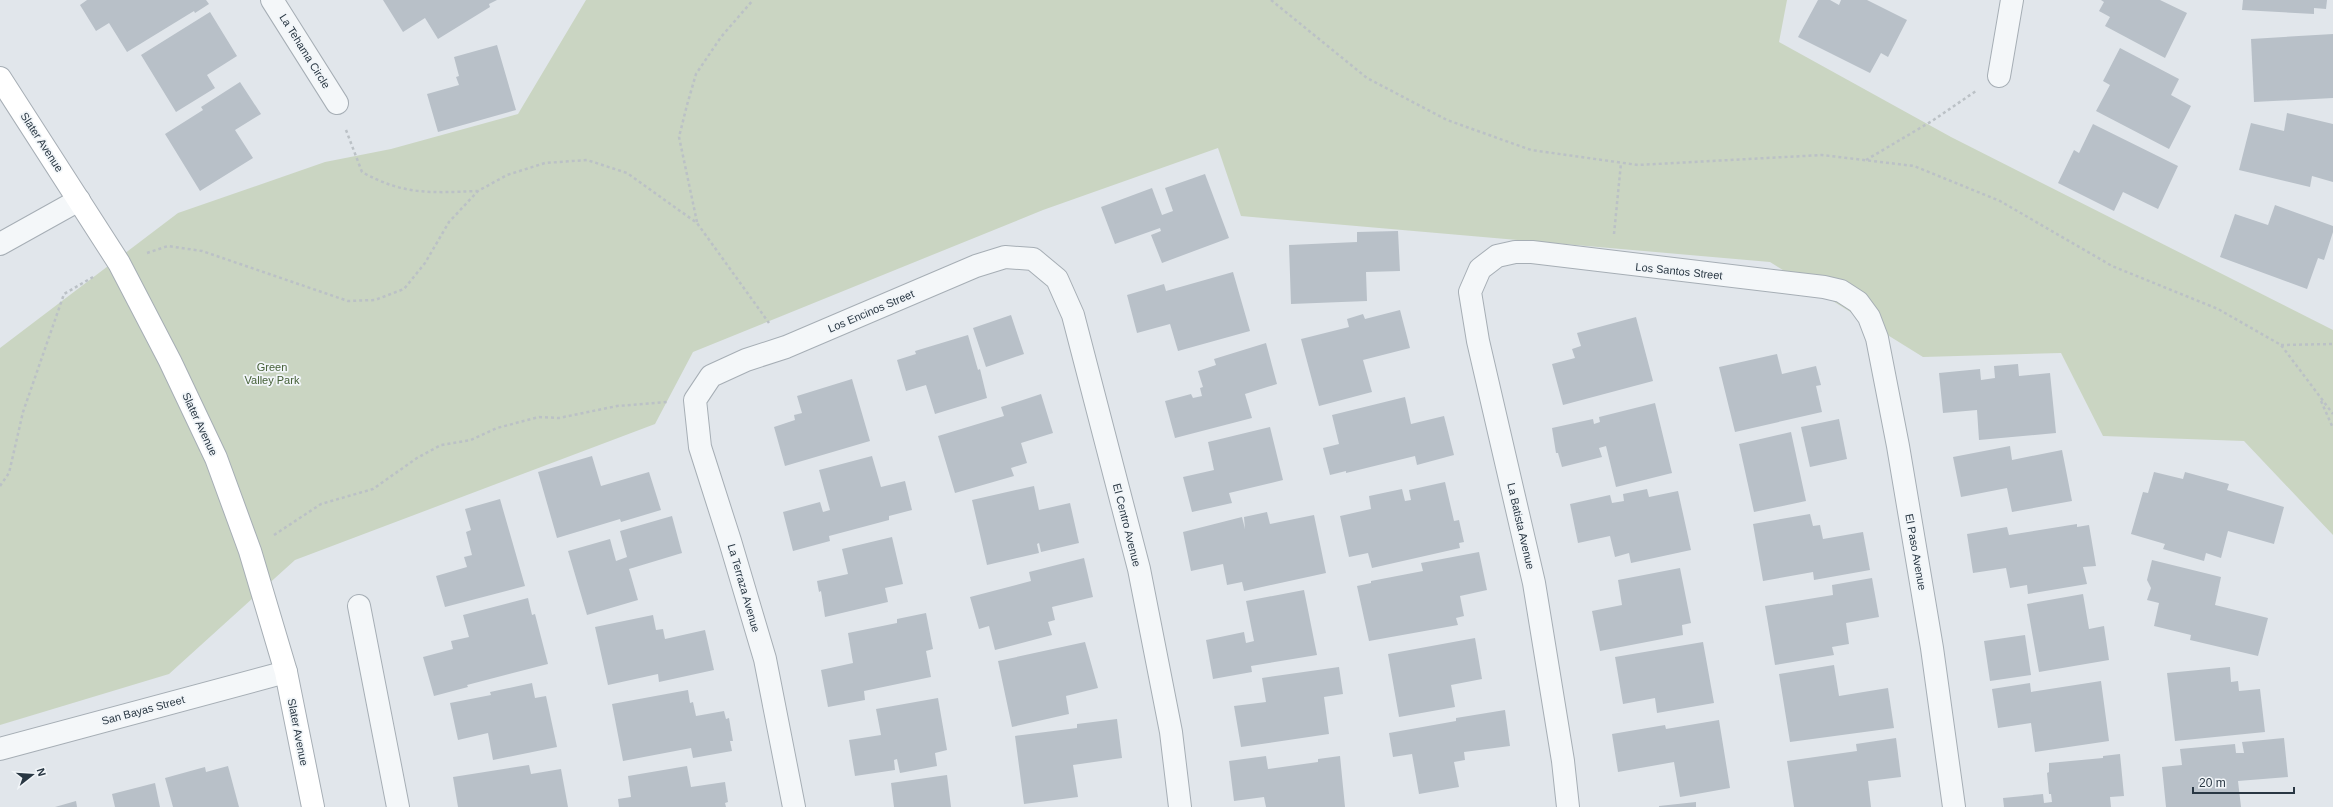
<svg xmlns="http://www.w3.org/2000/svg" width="2333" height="807" font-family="Arial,sans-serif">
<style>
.green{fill:#cad5c2}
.building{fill:#b8c0c8}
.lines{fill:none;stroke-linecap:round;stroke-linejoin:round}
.minor-casing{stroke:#a6aeb5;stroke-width:24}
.secondary-casing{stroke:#a6aeb5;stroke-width:24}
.path{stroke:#bbc1c6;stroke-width:2.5;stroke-dasharray:3 3;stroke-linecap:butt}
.minor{stroke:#f4f7f9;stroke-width:22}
.secondary{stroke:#fff;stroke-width:22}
.labels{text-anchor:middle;stroke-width:3.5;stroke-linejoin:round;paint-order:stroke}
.street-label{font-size:11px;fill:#293743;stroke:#f1f5f8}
.park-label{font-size:11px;fill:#445f36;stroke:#f1f5f8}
</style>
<rect width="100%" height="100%" fill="#e1e6eb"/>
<polygon class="green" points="586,0 1787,0 1779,42 1951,137 2333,330 2333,535 2244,441 2103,436 2061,353 1923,357 1770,262 1241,216 1218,148 1043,210 693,352 655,424 295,560 169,674 0,725 0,348 178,213 325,162 391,149 518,114"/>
<g class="building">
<polygon points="87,0 206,0 209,4 195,13 194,11 127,52 109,23 96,31 80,5"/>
<polygon points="383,0 497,0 489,4 490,7 438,39 425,18 403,32"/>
<polygon points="1818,0 1830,0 1839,5 1841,0 1867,0 1907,20 1888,57 1881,53 1870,73 1798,37"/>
<polygon points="2101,0 2160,0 2187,13 2165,58 2105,26 2110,17 2099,11 2104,2"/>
<polygon points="2243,0 2327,0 2326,9 2314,8 2314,14 2242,10"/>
<polygon points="210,12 237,56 207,75 215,88 176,112 141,55"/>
<polygon points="2333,34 2333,98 2254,102 2251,39"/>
<polygon points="497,45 516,110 438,132 427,94 459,85 456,77 459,76 454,57"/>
<polygon points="2120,48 2179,79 2171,95 2191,106 2169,149 2096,111 2110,85 2103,81"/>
<polygon points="240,82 261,114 235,130 253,158 200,191 165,134 203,110 201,107"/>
<polygon points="2287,113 2333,124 2333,182 2312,176 2310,187 2239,170 2251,123 2284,131"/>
<polygon points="2093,124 2178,166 2158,209 2123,192 2114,211 2058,183 2074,150 2079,153"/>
<polygon points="1205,174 1229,238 1162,263 1151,235 1161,231 1160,228 1115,244 1101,207 1152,188 1162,215 1173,211 1165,188"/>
<polygon points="2275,205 2333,226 2333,232 2324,260 2318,258 2307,289 2220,257 2235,214 2268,225"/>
<polygon points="1398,231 1400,271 1366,272 1367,301 1291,304 1289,245 1357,242 1357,232"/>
<polygon points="1233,272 1250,331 1178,351 1170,324 1137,333 1127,295 1164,284 1166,291"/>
<polygon points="1400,310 1410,348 1363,360 1372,392 1319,406 1301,339 1349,327 1347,319 1363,314 1365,319"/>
<polygon points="1011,315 1024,354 986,367 973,328"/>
<polygon points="1636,317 1653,381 1563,405 1552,364 1575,358 1572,349 1581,346 1577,333"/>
<polygon points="968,335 978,370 980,369 987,398 935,414 926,385 906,391 897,360 916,354 915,351"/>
<polygon points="1266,343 1277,384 1245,394 1252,418 1175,438 1165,401 1191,394 1193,398 1202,396 1200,388 1203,387 1198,371 1216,365 1214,359"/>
<polygon points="1777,354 1782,374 1816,366 1821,385 1816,386 1822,412 1735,432 1719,367"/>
<polygon points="2018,364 2019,376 2050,373 2056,433 1979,440 1977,410 1943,413 1939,373 1980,369 1981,380 1995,378 1994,366"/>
<polygon points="852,379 870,441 785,466 774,427 795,420 794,415 802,413 797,396"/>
<polygon points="1041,394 1053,433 1021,443 1027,463 1011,468 1014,476 955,493 938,436 1004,416 1001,407"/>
<polygon points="1405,397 1411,424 1444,416 1454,455 1417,465 1415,456 1346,473 1346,471 1330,475 1323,448 1339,444 1332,415"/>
<polygon points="1655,403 1672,473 1616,487 1606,446 1599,448 1602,457 1562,467 1558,453 1556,453 1552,428 1593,419 1594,424 1600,422 1599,417"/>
<polygon points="1839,419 1847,459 1810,467 1801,427"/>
<polygon points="1270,427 1283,480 1229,493 1232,503 1192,512 1183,477 1214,470 1208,442"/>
<polygon points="1791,432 1806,501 1754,512 1739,444"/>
<polygon points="2010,446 2012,460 2062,450 2072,501 2012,512 2007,488 1961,497 1953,457"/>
<polygon points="592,456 601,486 649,472 661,510 621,522 620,519 557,538 538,472"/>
<polygon points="872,456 881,487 905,481 912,510 889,516 889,520 829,536 830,541 793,551 783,512 820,502 823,512 830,510 819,470"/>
<polygon points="2154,472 2183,479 2185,472 2229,484 2227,490 2284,507 2274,544 2228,531 2221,558 2206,553 2204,561 2163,549 2165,544 2131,534 2143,492 2148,493"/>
<polygon points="1445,482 1454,521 1459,520 1464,542 1459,543 1460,548 1372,568 1368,553 1349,557 1340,516 1371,509 1369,496 1402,489 1405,501 1411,500 1409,490"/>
<polygon points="1034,486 1039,510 1070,503 1079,543 1041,552 1039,543 1037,544 1039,553 987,565 972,500"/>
<polygon points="1647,489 1649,497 1678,491 1691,550 1631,563 1629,553 1615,557 1610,536 1578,543 1570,504 1610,495 1612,503 1624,501 1623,494"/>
<polygon points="500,499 525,586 445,607 436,576 467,567 464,557 472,555 466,532 471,530 465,509"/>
<polygon points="1267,512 1270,524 1314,515 1326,573 1244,591 1242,582 1227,585 1223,564 1191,571 1183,532 1242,517 1245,529 1244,517"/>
<polygon points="1810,514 1813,526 1820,525 1823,539 1863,532 1870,570 1814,580 1813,572 1763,581 1753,524"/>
<polygon points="672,516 682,553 629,569 638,600 587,615 568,551 610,539 616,561 627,557 620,531"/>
<polygon points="2077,524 2077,527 2089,525 2096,566 2083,567 2087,584 2028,594 2027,585 2010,588 2006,568 1973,573 1967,534 2007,527 2009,535"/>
<polygon points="892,537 903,584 885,588 888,602 825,617 821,591 819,592 817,581 848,574 842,549"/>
<polygon points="1479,552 1487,590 1460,596 1464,616 1456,618 1458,625 1369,641 1357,586 1371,583 1371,581 1423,571 1421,563"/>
<polygon points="1084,558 1093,597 1052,607 1055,620 1048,622 1052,635 995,650 989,626 979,629 970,597 1031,581 1029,572"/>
<polygon points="2152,560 2221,577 2215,605 2268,618 2258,656 2190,640 2191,635 2154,626 2159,603 2147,600 2151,588 2147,580"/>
<polygon points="1680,568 1691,623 1682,625 1683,635 1600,651 1592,611 1622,605 1618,580"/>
<polygon points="1872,578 1879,617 1846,623 1849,644 1832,647 1834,655 1775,665 1765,606 1833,595 1832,585"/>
<polygon points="1304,590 1317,655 1251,666 1252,672 1213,679 1206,640 1244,632 1246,643 1254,641 1246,601"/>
<polygon points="2083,594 2089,629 2104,626 2109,660 2039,672 2027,604"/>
<polygon points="528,598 532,615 535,614 548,664 467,685 468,687 434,696 423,657 453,649 451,641 469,637 463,615"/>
<polygon points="926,613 933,649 926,651 931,677 864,691 865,700 828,707 821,670 853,663 848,633 897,623 897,619"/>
<polygon points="653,615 656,630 663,629 665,639 705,630 714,670 659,682 658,674 608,685 595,627"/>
<polygon points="2025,635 2031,675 1990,681 1984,641"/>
<polygon points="1475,638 1482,679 1451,685 1455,707 1399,717 1388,654"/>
<polygon points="1085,642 1098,688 1066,696 1069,714 1012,727 998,661"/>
<polygon points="1703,642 1714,703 1657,713 1655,698 1623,704 1615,657"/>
<polygon points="1834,665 1839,696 1888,688 1894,728 1790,742 1779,674"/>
<polygon points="1339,667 1343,694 1324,697 1329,734 1241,747 1234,706 1266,702 1262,678"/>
<polygon points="2230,667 2231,682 2238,681 2239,691 2260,689 2265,732 2175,741 2167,673"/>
<polygon points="2101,681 2109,741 2035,752 2031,723 1998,728 1992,689 2030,683 2031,692"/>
<polygon points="532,683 535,698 546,696 557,747 493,760 488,733 458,740 450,703 491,695 490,692"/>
<polygon points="688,690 690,703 693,702 696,716 724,711 726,719 729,718 733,741 730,741 732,751 693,758 691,748 623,761 612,704"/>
<polygon points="938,698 947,750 935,753 937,766 900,773 897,759 894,760 895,770 855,776 849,740 881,735 876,709"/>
<polygon points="1505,710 1510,746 1464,752 1465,760 1454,762 1459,787 1419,794 1412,754 1393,757 1389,733 1456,721 1456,718"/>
<polygon points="1117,719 1122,758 1073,765 1078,797 1024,804 1015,736 1077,728 1077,724"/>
<polygon points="1719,720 1730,788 1680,797 1674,762 1618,772 1612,734 1665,725 1666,729"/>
<polygon points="1896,738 1901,777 1868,781 1871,807 1794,807 1787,761 1857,751 1856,744"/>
<polygon points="2284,738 2288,777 2238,781 2241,807 2166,807 2162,767 2182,765 2180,749 2235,744 2236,753 2244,753 2242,742"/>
<polygon points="2120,754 2124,796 2110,797 2111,807 2004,807 2003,798 2043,794 2044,803 2052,802 2051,794 2049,794 2047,773 2049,772 2049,763 2103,758 2103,756"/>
<polygon points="1266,756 1268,769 1318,762 1318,759 1340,756 1345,807 1266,807 1264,797 1234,801 1229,761"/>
<polygon points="529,765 531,774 561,769 568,807 458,807 453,777"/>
<polygon points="228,766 239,807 173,807 165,778 205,767 206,772"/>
<polygon points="687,766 691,787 725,782 728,802 725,803 726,807 619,807 618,799 631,797 628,776"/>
<polygon points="947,775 951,807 894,807 891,783"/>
<polygon points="155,783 160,807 115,807 112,794"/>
<polygon points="76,801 77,807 55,807"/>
<polygon points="1696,802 1696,807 1659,807 1659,806"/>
</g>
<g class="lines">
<defs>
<g id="minor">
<polyline points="272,0 337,103"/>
<polyline points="1999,76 2012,0"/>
<polyline points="0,244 79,200"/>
<polyline points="359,606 398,807"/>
<polyline points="0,749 286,672"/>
<polyline points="794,807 765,659 730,541 700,447 695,400 711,376 746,360 786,347 976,266 1005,257 1033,259 1057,279 1073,315 1139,569 1171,732 1180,807"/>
<polyline points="1568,807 1563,761 1534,583 1478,341 1470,292 1480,269 1497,256 1515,252 1532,252 1824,287 1841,291 1858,302 1869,317 1877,338 1898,446 1932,648 1954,807"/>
</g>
<polyline id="secondary" points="0,78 119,263 170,361 216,458 250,551 286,672 313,807"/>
</defs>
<use href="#minor" class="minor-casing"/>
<use href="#secondary" class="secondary-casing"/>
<g class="path">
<polyline points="1271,0 1367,78 1447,120 1531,150 1638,165 1822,155 1914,166 2000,201 2112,266 2218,309 2281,345 2333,414"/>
<path d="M346,130l16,42c41,23 69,21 115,19"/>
<polyline points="1866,160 1932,121 1976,91"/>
<polyline points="697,222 679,137 687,105 696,74 721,37 753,0"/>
<polyline points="1614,234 1621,163"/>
<polyline points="147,253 168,246 202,251 348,301 375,300 404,289 425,263 449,222 478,191 507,175 545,163 587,160 627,173 697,223 769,323"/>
<polyline points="2281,345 2333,344"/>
<polyline points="2321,401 2333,428"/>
<polyline points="0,486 9,473 23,412 64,294 93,277"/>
<polyline points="274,535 321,504 373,489 417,458 441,445 471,440 497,428 539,417 559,418 617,406 667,402"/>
</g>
<use href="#minor" class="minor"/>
<use href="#secondary" class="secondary"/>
</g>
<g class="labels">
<g class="street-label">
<text transform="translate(305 51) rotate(58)" y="4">La Tehama Circle</text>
<text transform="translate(42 142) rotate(57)" y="4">Slater Avenue</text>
<text transform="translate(1679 271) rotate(6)" y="4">Los Santos Street</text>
<text transform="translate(871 311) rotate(-23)" y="4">Los Encinos Street</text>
<text transform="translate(200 424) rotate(65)" y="4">Slater Avenue</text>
<text transform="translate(1127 525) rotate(76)" y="4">El Centro Avenue</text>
<text transform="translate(1521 526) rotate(77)" y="4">La Batista Avenue</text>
<text transform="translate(1916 552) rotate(80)" y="4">El Paso Avenue</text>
<text transform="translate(744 588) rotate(74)" y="4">La Terraza Avenue</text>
<text transform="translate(143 710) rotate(-15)" y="4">San Bayas Street</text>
<text transform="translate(298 732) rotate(79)" y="4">Slater Avenue</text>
</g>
<g class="park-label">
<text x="272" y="371">Green<tspan x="272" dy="13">Valley Park</tspan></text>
</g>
</g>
<g transform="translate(32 775) rotate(73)" stroke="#f1f5f8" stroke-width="3" paint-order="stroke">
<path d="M0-3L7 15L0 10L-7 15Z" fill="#293743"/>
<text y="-6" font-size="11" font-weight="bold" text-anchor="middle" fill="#293743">N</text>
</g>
<path d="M2193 787v6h101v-6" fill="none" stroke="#293743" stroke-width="2"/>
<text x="2199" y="787" font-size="12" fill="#293743" stroke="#f1f5f8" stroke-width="3" paint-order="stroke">20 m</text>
</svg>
